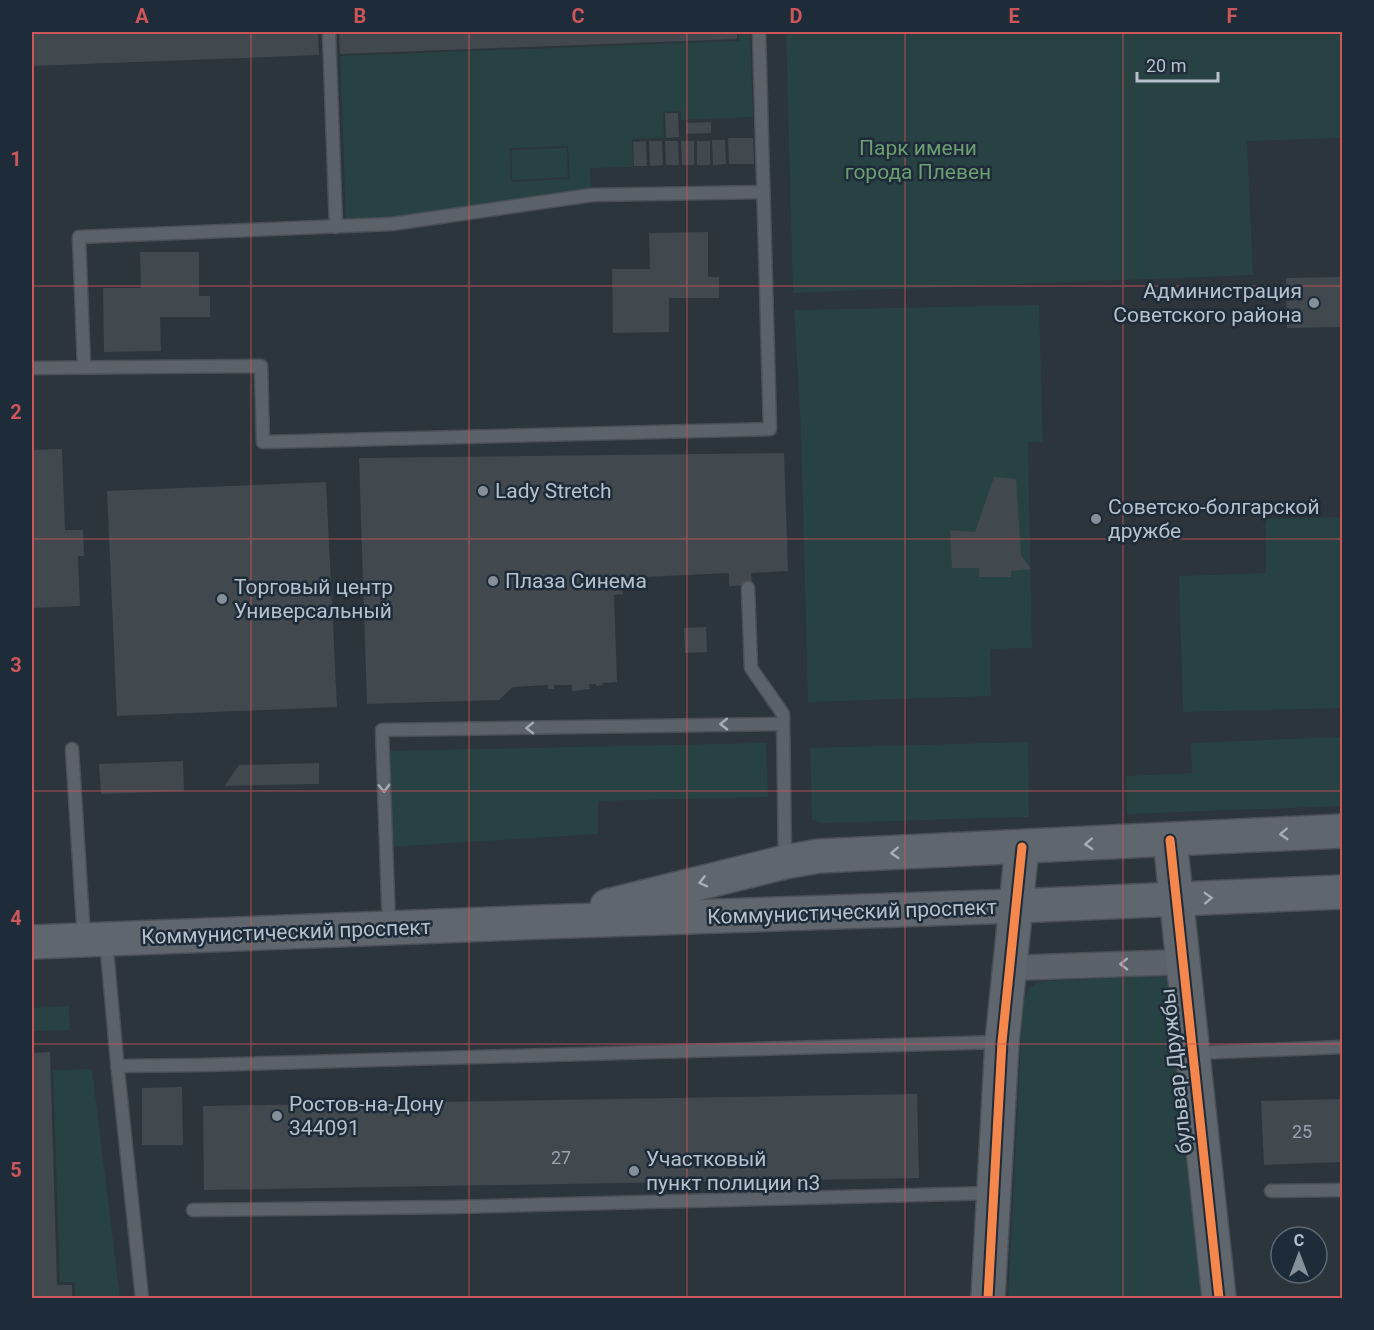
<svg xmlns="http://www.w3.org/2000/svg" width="1374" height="1330" font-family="Roboto,sans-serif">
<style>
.green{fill:#284243;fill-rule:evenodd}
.building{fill:#41494f}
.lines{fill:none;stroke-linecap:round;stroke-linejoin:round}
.lane-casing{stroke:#4a5056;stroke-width:15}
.street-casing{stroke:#4a5056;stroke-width:27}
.secondary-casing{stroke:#4a5056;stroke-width:36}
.lane{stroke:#5c6269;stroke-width:12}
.street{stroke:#5c6269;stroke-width:24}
.secondary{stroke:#60666e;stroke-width:33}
.cycleway-casing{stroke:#1e2b38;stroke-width:13}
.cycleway{stroke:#f5874c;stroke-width:9}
.oneway{stroke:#a4aeb8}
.oneway2{stroke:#a5afb9}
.grid{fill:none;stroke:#cc5659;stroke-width:1.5;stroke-opacity:0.55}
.poi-dot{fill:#86909a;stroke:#1e2b38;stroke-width:2}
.labels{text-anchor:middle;stroke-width:5;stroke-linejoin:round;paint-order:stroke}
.number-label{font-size:18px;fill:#99a3ad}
.park-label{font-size:21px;fill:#6c9e72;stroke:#1e2b38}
.poi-label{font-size:21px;fill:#b6c1cc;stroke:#1e2b38;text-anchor:start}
.street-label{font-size:21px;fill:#b6c1cc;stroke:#1e2b38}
.neatline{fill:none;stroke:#cc5659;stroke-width:2}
.grid-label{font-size:20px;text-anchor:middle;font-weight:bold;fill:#cc5659}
</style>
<rect width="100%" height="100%" fill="#2c343c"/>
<g class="green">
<path d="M739,32h11l3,85 -72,3v-9l-18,1 1,26 -32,1 1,28 -43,1 1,23 -21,1 -179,26 -45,1 -6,-163 399,-15zM568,146l2,33 -59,3 -1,-34z"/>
<polygon points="786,32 1342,32 1342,138 1247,141 1253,275 793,293"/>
<polygon points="567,148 568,177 512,180 511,150"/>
<polygon points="1039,305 1043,442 1028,442 1032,648 990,649 991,696 808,702 801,432 794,310"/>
<polygon points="1342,517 1342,708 1183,712 1179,576 1266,573 1266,519"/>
<polygon points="1342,737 1342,806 1127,814 1126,776 1192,773 1191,743"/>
<polygon points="1028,742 1029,817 822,823 812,820 810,748"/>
<polygon points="766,743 768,797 598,801 598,834 386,847 382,751"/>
<path d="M1159,976l10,2 41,320h-202l15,-295c7,-18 7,-19 26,-22z"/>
<polygon points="69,1006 70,1030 32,1031 32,1008"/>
<polygon points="92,1069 120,1298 75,1298 75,1282 60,1282 53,1070"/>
</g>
<g class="building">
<polygon points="32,32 318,32 319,55 32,66"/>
<polygon points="339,32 737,32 737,39 340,54"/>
<polygon points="665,113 678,113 679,137 666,138"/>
<polygon points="711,122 711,133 686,134 686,123"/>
<polygon points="728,138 753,138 754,164 729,164"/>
<polygon points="712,140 725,140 726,164 713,165"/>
<polygon points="646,141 647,166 634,166 633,142"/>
<polygon points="649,141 662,141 663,165 650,166"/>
<polygon points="665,141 678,141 679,165 666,165"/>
<polygon points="681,141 694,141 694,165 682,165"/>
<rect x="697" y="141" width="13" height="24"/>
<polygon points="708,232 708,277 719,277 719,298 669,298 669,332 613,333 612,269 650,269 649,233"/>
<polygon points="140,252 199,252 199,296 210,296 210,317 160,317 161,351 104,352 103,288 141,288"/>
<polygon points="1342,277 1342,327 1287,328 1286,278"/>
<polygon points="62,449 65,530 83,530 84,556 78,556 80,606 32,608 32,450"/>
<polygon points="784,453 788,571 751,573 752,585 729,586 729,573 623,578 623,594 614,595 617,682 602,683 603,685 596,686 596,684 589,684 590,689 572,691 572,685 554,685 554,689 548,689 548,685 513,687 499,700 367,704 359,458"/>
<polygon points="994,477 1016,479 1021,555 1031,569 1011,571 1011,577 979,577 979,568 952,568 950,530 975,532"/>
<polygon points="326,482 337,707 117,716 107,491"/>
<polygon points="706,627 707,652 685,653 684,628"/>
<polygon points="183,761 184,791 101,794 99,764"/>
<polygon points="319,763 319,784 224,786 239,765"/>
<polygon points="50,1052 57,1285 72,1285 72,1298 32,1298 32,1053"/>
<polygon points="182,1087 183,1145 142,1145 142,1088"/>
<polygon points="917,1094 919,1178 204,1190 203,1106"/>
<polygon points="1342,1099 1342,1162 1264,1165 1261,1101"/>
</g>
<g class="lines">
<defs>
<g id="lane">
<polyline points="329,32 336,227"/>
<polyline points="84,367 79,237 392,224 592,195 763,192"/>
<polyline points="32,368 261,366 263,442 770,429 759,32"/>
<polyline points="748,588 751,668 783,714 785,861"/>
<polyline points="72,749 84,939"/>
<polyline points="389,927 382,730 783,724"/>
<polyline points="106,940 117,1061 142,1298"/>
<polyline points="1194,1053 1342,1047"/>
<polyline points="117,1066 201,1065 1001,1042"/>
<polyline points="1271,1191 1342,1190"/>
<polyline points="193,1210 454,1207 993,1193"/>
</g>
<polyline id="street" points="1010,968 1183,962"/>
<g id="secondary">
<polyline points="1170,840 1219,1298"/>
<polyline points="607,906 785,862 819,856 1342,831"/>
<polyline points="32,942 541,922 1017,906 1342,892"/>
<polyline points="988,1298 1002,1042 1022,847"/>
</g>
</defs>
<use href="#lane" class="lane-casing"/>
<use href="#street" class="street-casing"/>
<use href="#secondary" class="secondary-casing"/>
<use href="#lane" class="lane"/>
<use href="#street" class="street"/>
<use href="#secondary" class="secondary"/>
<defs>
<g id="cycleway">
<polyline points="1170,840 1219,1298"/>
<polyline points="988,1298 1002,1042 1022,847"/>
</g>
</defs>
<use href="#cycleway" class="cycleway-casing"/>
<use href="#cycleway" class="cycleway"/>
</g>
<defs><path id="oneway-chevron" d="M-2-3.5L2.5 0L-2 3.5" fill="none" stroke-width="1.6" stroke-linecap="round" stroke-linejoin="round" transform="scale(1.5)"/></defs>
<g class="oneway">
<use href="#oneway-chevron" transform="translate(724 724) rotate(179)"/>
<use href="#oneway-chevron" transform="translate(530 728) rotate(179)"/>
<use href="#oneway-chevron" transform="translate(384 788) rotate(88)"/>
<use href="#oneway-chevron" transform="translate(1124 964) rotate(179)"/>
</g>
<g class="oneway2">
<use href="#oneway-chevron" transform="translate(1284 834) rotate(177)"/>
<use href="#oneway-chevron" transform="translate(1089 844) rotate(177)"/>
<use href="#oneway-chevron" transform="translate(895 853) rotate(177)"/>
<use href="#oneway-chevron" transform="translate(703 882) rotate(166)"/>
<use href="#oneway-chevron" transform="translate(1208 898) rotate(-2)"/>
</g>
<path class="grid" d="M251,32v1266M469,32v1266M687,32v1266M905,32v1266M1123,32v1266M32,286h1310M32,539h1310M32,791h1310M32,1044h1310"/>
<g class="poi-dot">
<circle cx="1314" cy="303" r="6"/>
<circle cx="483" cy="491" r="6"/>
<circle cx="1096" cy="519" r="6"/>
<circle cx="493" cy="581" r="6"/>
<circle cx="222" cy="599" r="6"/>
<circle cx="277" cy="1116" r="6"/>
<circle cx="634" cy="1171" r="6"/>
</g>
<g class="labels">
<g class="number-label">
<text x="1302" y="1138">25</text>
<text x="561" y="1164">27</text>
</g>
<g class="park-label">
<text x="918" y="155">Парк имени<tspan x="918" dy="24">города Плевен</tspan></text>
</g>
<g class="poi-label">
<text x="1302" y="298" text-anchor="end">Администрация<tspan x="1302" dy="24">Советского района</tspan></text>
<text x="495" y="498">Lady Stretch</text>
<text x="1108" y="514">Советско-болгарской<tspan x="1108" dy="24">дружбе</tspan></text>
<text x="505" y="588">Плаза Синема</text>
<text x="234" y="594">Торговый центр<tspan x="234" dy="24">Универсальный</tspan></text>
<text x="289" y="1111">Ростов-на-Дону<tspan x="289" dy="24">344091</tspan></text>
<text x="646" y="1166">Участковый<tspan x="646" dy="24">пункт полиции n3</tspan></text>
</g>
<g class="street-label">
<text transform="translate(852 912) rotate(-2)" y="7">Коммунистический проспект</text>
<text transform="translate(286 932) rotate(-2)" y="7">Коммунистический проспект</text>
<text transform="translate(1176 1071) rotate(-96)" y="7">бульвар Дружбы</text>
</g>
</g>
<rect width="1374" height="1330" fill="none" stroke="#1e2b38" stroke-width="66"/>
<g transform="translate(1299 1255)"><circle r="28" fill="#1e2b38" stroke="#5b6773" stroke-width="1.5"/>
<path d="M0-4.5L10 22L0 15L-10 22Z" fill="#86909a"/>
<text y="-9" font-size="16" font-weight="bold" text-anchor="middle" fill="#b6c1cc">С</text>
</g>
<path d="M1137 72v9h81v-9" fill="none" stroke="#b6c1cc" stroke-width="3"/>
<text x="1146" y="72" font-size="18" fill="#b6c1cc" stroke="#1e2b38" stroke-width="4.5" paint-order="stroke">20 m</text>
<rect x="33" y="33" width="1308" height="1264" class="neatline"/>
<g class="grid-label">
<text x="142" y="23">A</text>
<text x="360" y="23">B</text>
<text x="578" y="23">C</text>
<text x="796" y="23">D</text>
<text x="1014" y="23">E</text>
<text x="1232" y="23">F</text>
<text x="16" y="166">1</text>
<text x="16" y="419">2</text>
<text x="16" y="672">3</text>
<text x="16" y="925">4</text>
<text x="16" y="1177">5</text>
</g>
</svg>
